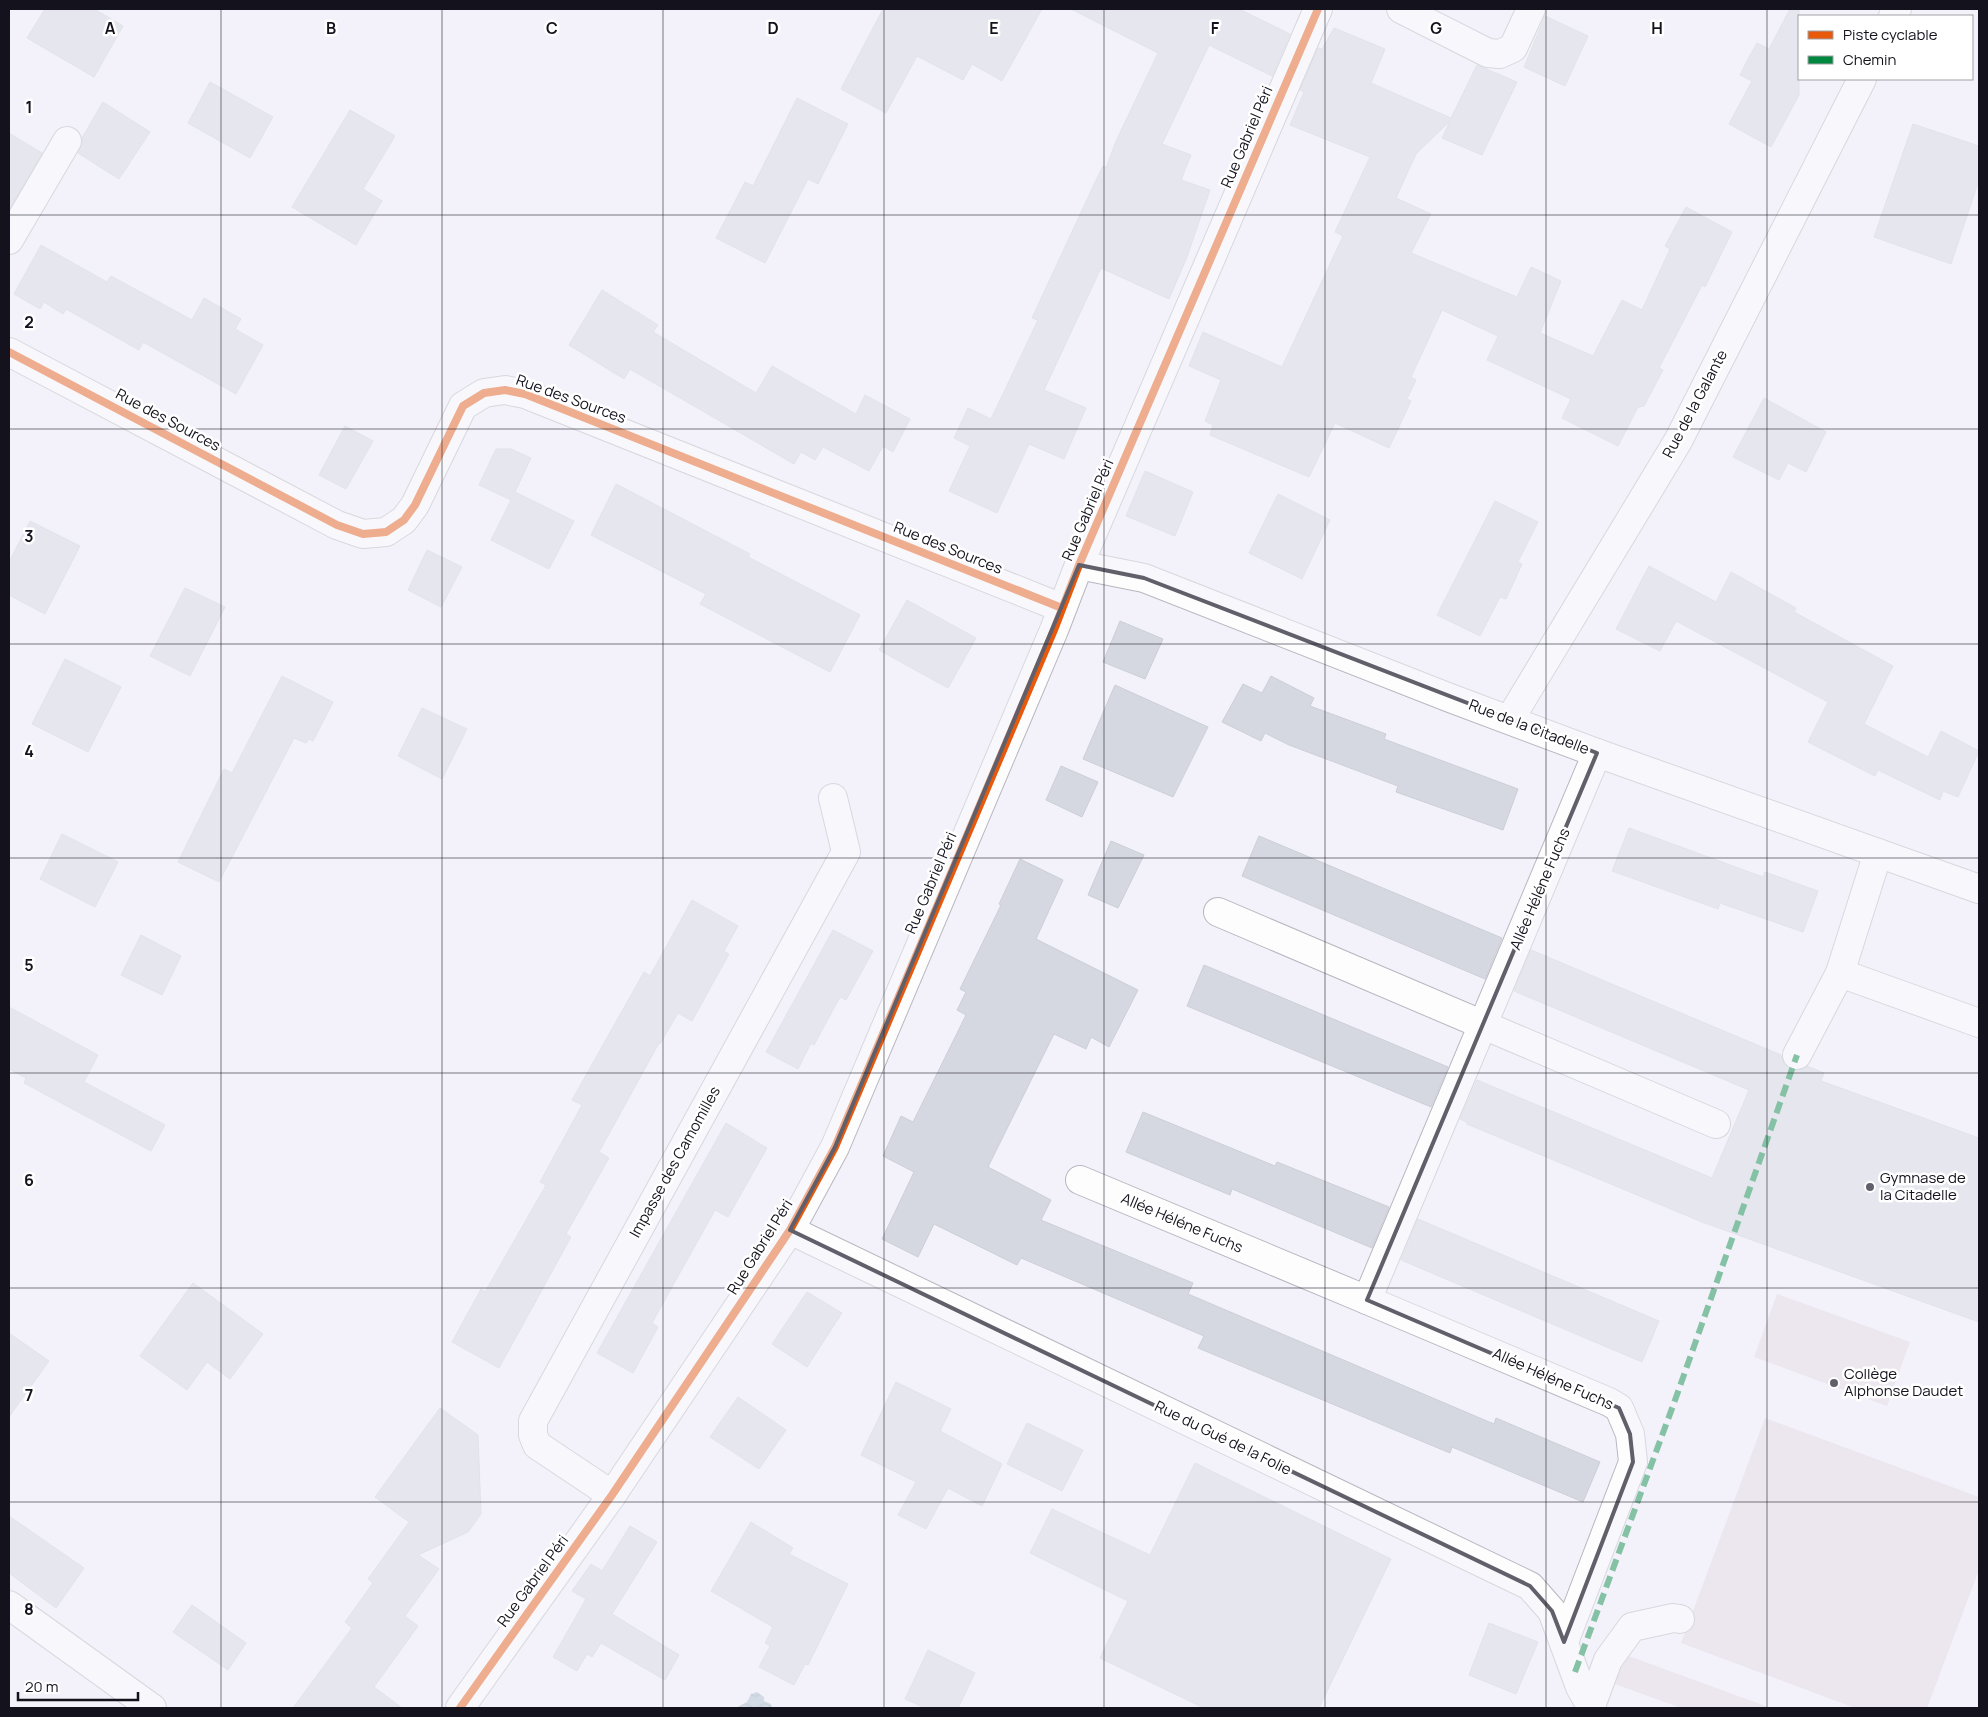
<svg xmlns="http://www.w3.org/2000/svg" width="1988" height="1717" font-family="Manrope,sans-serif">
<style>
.green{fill:#e4d8e2}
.water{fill:url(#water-waves)}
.building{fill:#d6d8e1;stroke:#cccfd8}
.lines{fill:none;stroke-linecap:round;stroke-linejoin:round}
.minor-casing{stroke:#b8b7c0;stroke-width:30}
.minor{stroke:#fdfdfe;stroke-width:28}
.quiet{stroke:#00873e;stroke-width:6;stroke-dasharray:12 6;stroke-linecap:butt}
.cycleway-casing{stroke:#fff;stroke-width:11}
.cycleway{stroke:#e8590c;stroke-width:8}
.marked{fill:none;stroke:#61606a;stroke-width:4;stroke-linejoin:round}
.grid{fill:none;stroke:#13121d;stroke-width:1;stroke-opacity:0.55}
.poi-dot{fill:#61606a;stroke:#fff;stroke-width:2}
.labels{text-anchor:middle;stroke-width:5;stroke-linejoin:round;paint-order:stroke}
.street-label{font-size:15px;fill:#13121d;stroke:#fff}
.poi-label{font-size:15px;fill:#13121d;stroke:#fff;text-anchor:start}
.grid-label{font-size:16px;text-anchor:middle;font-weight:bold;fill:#13121d;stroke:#fff;stroke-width:5;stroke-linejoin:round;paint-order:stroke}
</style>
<defs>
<pattern id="water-waves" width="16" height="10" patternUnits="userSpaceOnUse" patternTransform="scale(1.25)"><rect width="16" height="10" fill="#abbfcd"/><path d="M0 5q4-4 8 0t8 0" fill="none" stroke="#92a3b0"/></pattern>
</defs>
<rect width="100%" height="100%" fill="#f3f2fa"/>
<g class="green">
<polygon points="1777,1294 1910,1342 1887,1406 1754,1357"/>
<polygon points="1765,1418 1979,1497 1979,1570 1927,1708 1855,1708 1681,1643"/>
<polygon points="1623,1654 1771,1708 1681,1708 1612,1683"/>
</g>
<polygon class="water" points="757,1692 764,1697 764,1701 771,1704 772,1708 736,1708 747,1702 751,1694"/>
<g class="building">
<polygon points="45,9 94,9 123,26 94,77 27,38"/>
<polygon points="883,9 1042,9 1002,81 972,64 963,80 917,56 886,113 841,89"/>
<polygon points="1071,9 1239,9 1290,34 1272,76 1209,45 1162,144 1191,155 1181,180 1210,190 1187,257 1169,299 1101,268 1044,390 1086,408 1064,459 1029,444 997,513 949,491 970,446 954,438 968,408 991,419 1038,320 1032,318 1096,180 1103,166 1106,168 1116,141 1158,53"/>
<polygon points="1790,9 1799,9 1799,95 1771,147 1729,124 1752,81 1740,75 1748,59 1757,43 1769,49"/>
<polygon points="1545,16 1588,36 1565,86 1524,67"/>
<polygon points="1334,28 1385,49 1371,83 1451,118 1477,65 1517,82 1482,155 1442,138 1450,121 1416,154 1396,198 1431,214 1411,253 1517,297 1531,267 1561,281 1540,333 1593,356 1622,300 1642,310 1670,249 1665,246 1686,207 1732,232 1705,287 1702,285 1659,368 1663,370 1644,406 1638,407 1618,446 1562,418 1571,399 1487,360 1498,336 1442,310 1411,377 1416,380 1407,399 1411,401 1389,448 1335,423 1309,477 1210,435 1213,425 1205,421 1221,380 1189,366 1203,332 1282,367 1343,236 1335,232 1370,157 1290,125 1304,92 1300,90 1318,48 1322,49"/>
<polygon points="210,82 273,117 250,158 188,123"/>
<polygon points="797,98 848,124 818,184 808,179 765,263 716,238 745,182 753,186"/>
<polygon points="103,102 150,132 119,179 78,153 83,142 82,138"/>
<polygon points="350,110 395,136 363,189 382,201 356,245 292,207"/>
<polygon points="1913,124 1979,146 1979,180 1951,264 1874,237"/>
<polygon points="9,133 42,153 9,210"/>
<polygon points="41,245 107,282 111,276 192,320 204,298 241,319 235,329 263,345 236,394 143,342 139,350 66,309 63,314 44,302 40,309 14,294"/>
<polygon points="602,290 658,325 653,332 756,393 772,366 856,414 865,395 910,419 893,452 883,446 869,471 823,447 815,460 801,452 794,464 630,369 624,379 569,345"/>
<polygon points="1764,398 1826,432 1806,472 1788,463 1779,480 1733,457"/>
<polygon points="345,426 373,441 346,489 319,475"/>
<polygon points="496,449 511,449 531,458 515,492 574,521 549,569 491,540 511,500 479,485"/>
<polygon points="1145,471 1193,492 1175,536 1126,516"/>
<polygon points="616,484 750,554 748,557 860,615 830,672 700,604 706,594 591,535"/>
<polygon points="1278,494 1330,520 1302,579 1249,553"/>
<polygon points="1495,501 1538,522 1518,562 1522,564 1506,599 1500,597 1480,636 1437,615"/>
<polygon points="30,521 80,546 45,614 9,595 9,562"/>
<polygon points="427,550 462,567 441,607 408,590"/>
<polygon points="1649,566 1716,602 1731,572 1796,608 1794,612 1893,666 1864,724 1928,757 1941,731 1979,751 1958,797 1943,791 1940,800 1878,770 1875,776 1808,742 1828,702 1676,621 1660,651 1616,629"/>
<polygon points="185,588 225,607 190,676 150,656"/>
<polygon points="907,600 976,638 948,688 879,650"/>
<polygon points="1120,621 1163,639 1145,679 1103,662"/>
<polygon points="65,659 121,687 88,752 32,724"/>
<polygon points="282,676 333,702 313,741 309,739 306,743 294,738 219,882 178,862 224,769 232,773"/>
<polygon points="1271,676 1314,698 1310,706 1386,734 1384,739 1518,789 1503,830 1396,792 1398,786 1289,745 1265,733 1261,741 1222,722 1243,684 1262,693"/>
<polygon points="1115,685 1208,727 1173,797 1083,759"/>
<polygon points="422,708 467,729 442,779 398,756"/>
<polygon points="1061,766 1098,782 1082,817 1046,800"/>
<polygon points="1629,828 1763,877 1765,872 1818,891 1803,932 1720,903 1718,909 1612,871"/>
<polygon points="62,834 118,862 95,907 40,879"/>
<polygon points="1259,836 1502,938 1485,979 1242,876"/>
<polygon points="1111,841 1144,855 1118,908 1088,895"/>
<polygon points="1020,859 1063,880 1036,939 1138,990 1109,1047 1091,1037 1086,1049 1054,1034 988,1167 1051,1200 1041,1220 1193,1283 1188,1294 1494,1424 1496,1418 1600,1462 1583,1502 1452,1447 1450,1453 1198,1348 1204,1336 1021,1258 1017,1265 934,1224 918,1257 882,1239 914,1172 883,1156 901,1116 913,1122 966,1015 957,1010 966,992 960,989 1001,905 999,904"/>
<polygon points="692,900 738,926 724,951 729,954 692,1021 678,1013 660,1044 659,1043 599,1152 609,1158 566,1234 571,1237 499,1368 452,1342 481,1289 485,1292 546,1185 540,1182 582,1105 572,1100 644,972 650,976"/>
<polygon points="833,930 873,951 846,1000 840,997 814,1045 811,1043 798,1069 766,1052"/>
<polygon points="141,935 181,956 162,995 121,975"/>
<polygon points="1531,950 1781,1055 1784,1064 1790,1069 1798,1071 1807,1066 1824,1073 1821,1081 1979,1138 1979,1322 1702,1222 1467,1124 1467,1122 1460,1119 1477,1080 1712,1178 1749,1090 1514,991"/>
<polygon points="1204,965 1448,1067 1431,1107 1187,1006"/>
<polygon points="9,1007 98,1055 84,1082 165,1125 151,1151 24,1083 26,1078 9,1069"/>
<polygon points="1143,1112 1275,1166 1277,1162 1389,1207 1372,1248 1232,1189 1230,1195 1126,1152"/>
<polygon points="726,1123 767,1148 728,1217 715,1210 652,1323 658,1327 633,1373 597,1353"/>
<polygon points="1418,1219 1659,1321 1642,1362 1401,1260"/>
<polygon points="193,1283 263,1334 230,1379 207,1362 187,1390 140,1356"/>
<polygon points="807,1292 842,1313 807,1367 772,1344"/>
<polygon points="9,1333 49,1361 9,1417"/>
<polygon points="896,1382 951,1409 940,1431 1002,1464 982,1506 948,1488 926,1529 898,1515 916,1482 861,1455"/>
<polygon points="738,1397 786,1430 759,1469 710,1437"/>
<polygon points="440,1408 478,1435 481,1514 468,1532 418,1555 439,1569 405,1616 418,1626 374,1687 402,1708 293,1708 352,1628 345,1622 373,1583 368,1579 409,1522 375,1497"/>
<polygon points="1027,1423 1083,1450 1062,1491 1007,1464"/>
<polygon points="1195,1463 1391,1559 1319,1708 1204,1708 1100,1658 1128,1601 1030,1553 1052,1509 1150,1555"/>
<polygon points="9,1516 84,1568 56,1608 9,1573"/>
<polygon points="751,1522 793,1548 789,1554 848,1584 808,1665 805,1664 794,1685 759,1667 770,1646 765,1643 773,1627 711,1591"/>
<polygon points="630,1526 657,1542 612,1614 679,1655 665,1680 601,1643 592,1657 587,1654 577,1671 553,1657 586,1599 572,1591 591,1564 602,1571"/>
<polygon points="192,1605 246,1643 228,1670 173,1632"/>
<polygon points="1489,1623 1538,1642 1516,1694 1469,1675"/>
<polygon points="928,1650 975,1673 958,1708 925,1708 905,1699"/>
</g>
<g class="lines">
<defs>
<g id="minor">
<polyline points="1401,9 1488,53 1500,54 1513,48 1531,9"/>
<polyline points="1893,16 1897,9"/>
<polyline points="9,240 67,141"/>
<polyline points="9,352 337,525 363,534 386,532 404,520 415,505 463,406 484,393 505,390 525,394 1062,608"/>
<polyline points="1079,565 1144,578 1450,698 1597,753 1979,889"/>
<polyline points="1510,719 1678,441 1862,79"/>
<polyline points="1878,853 1840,973 1979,1023"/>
<polyline points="1218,912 1716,1124"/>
<polyline points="1797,1055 1840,973"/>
<polyline points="1080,1180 1367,1300"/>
<polyline points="790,1230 1530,1586 1552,1611 1580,1687 1592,1708"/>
<polyline points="612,1495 537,1445 533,1435 533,1421 846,852 833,798"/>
<polyline points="9,1605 152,1708"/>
<polyline points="1564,1642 1633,1462 1630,1434 1619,1408 1609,1402 1367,1300 1597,753"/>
<polyline points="1591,1706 1608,1660 1632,1627 1673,1618 1680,1619"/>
<polyline points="460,1708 612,1495 790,1230 835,1147 1054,630 1079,565 1318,9"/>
</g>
</defs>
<use href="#minor" class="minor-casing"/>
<use href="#minor" class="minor"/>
<polyline class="quiet" points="1575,1672 1674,1403 1797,1055"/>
<defs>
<g id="cycleway">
<polyline points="9,352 337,525 363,534 386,532 404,520 415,505 463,406 484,393 505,390 525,394 1062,608"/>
<polyline points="460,1708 612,1495 790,1230 835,1147 1054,630 1079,565 1318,9"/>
</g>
</defs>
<use href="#cycleway" class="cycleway-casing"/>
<use href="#cycleway" class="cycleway"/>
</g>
<path d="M0 0H1988V1717H0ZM1079,565l65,13 453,175 -230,547 252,108 11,26 3,28 -69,180 -12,-31 -22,-25 -740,-356 45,-83z" fill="#f3f2fa" fill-opacity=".55" fill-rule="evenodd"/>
<path class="marked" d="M1079,565l65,13 453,175 -230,547 252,108 11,26 3,28 -69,180 -12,-31 -22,-25 -740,-356 45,-83z"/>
<path class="grid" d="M221,9v1699M442,9v1699M663,9v1699M884,9v1699M1104,9v1699M1325,9v1699M1546,9v1699M1767,9v1699M9,215h1970M9,429h1970M9,644h1970M9,858h1970M9,1073h1970M9,1288h1970M9,1502h1970"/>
<g class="poi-dot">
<circle cx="1870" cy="1187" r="5"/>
<circle cx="1834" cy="1383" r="5"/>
</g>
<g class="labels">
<g class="street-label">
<text transform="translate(1247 137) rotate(-67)" y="5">Rue Gabriel Péri</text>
<text transform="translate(571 399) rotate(20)" y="5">Rue des Sources</text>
<text transform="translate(1695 404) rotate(-62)" y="5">Rue de la Galante</text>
<text transform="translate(168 420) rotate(28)" y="5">Rue des Sources</text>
<text transform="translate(1088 510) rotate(-67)" y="5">Rue Gabriel Péri</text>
<text transform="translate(948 548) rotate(22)" y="5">Rue des Sources</text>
<text transform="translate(1529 727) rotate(21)" y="5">Rue de la Citadelle</text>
<text transform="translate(931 883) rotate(-67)" y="5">Rue Gabriel Péri</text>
<text transform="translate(1540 889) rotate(-67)" y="5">Allée Héléne Fuchs</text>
<text transform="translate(675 1162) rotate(-61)" y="5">Impasse des Camomilles</text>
<text transform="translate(1182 1223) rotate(23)" y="5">Allée Héléne Fuchs</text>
<text transform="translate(760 1247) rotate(-58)" y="5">Rue Gabriel Péri</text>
<text transform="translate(1553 1379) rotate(24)" y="5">Allée Héléne Fuchs</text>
<text transform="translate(1223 1438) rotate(26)" y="5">Rue du Gué de la Folie</text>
<text transform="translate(533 1581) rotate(-54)" y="5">Rue Gabriel Péri</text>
</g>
<g class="poi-label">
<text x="1880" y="1183">Gymnase de<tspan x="1880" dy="17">la Citadelle</tspan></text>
<text x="1844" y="1379">Collège<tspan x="1844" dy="17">Alphonse Daudet</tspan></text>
</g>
</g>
<g class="grid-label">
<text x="110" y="34">A</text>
<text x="331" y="34">B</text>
<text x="552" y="34">C</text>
<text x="773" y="34">D</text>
<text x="994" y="34">E</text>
<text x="1215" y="34">F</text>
<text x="1436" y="34">G</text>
<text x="1657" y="34">H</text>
<text x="29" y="113">1</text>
<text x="29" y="328">2</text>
<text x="29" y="542">3</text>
<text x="29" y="757">4</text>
<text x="29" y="971">5</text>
<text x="29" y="1186">6</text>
<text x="29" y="1401">7</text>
<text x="29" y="1615">8</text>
</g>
<rect width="1988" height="1717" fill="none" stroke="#13121d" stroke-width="20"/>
<rect x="1798" y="15" width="175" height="65" fill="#ffffff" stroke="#a1a0a5"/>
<rect x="1808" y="31" width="25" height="8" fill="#e8590c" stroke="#a1a0a5"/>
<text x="1843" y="40" font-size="15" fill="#13121d">Piste cyclable</text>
<rect x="1808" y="56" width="25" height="8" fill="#00873e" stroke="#a1a0a5"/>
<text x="1843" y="65" font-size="15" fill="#13121d">Chemin</text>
<path d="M18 1692v8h120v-8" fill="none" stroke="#13121d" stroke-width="2.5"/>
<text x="25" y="1692" font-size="15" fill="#13121d" stroke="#ffffff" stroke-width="4" paint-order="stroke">20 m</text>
</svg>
